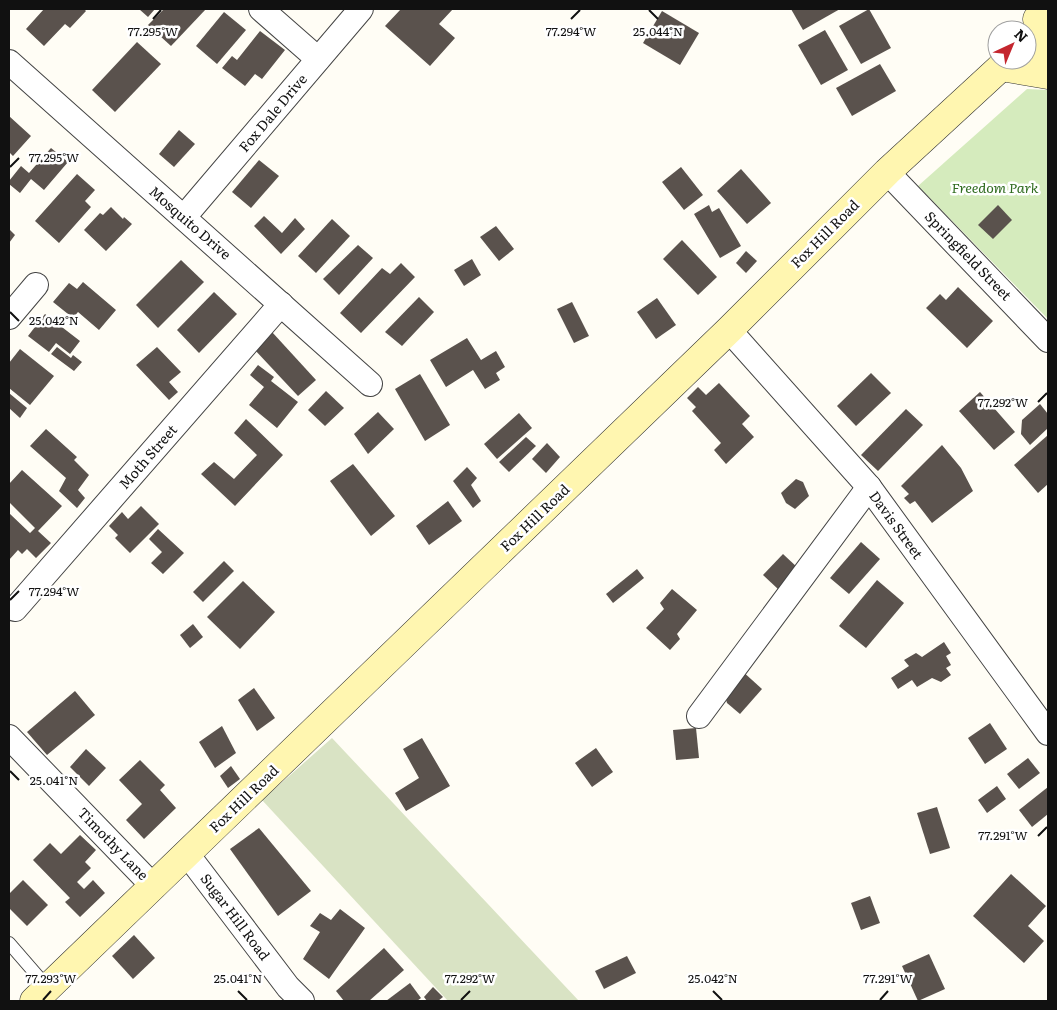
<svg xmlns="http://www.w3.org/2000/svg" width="1057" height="1010" font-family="Literata,serif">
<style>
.green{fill:#d5ebbd}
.cemetery{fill:#d9e3c4}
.building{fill:#5a524d}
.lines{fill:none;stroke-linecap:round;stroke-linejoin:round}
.lane-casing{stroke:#444;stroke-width:14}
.street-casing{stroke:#444;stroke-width:26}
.secondary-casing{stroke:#333;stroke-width:29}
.lane{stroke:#fff;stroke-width:12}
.street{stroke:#fff;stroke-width:24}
.secondary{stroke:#fff6b0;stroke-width:28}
.ticks{fill:none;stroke:#111;stroke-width:2}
.labels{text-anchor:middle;stroke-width:5;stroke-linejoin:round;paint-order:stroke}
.street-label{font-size:14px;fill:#111;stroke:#fff}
.park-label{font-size:14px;font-style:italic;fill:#2f6b1f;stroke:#fff}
.ticks-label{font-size:12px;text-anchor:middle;fill:#111;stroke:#fff;stroke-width:5;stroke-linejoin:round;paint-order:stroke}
</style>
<rect width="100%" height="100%" fill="#fffdf5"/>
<polygon class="green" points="1027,89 1048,90 1048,319 918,186"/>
<polygon class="cemetery" points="332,738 579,1001 448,1001 262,800"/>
<g class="building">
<polygon points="44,9 84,9 86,11 70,28 65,24 44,46 26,29"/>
<polygon points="139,9 155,9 148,17"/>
<polygon points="164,9 206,9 171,46 148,25"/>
<polygon points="401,9 453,9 439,24 455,38 430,66 385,26"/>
<polygon points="791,9 840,9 803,30"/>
<polygon points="869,9 891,48 861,64 839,26"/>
<polygon points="662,11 699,33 680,65 643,43"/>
<polygon points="224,12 246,30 217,64 196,46"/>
<polygon points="825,30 848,70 821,85 798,45"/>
<polygon points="260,31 285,50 262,79 255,74 245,86 222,68 232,56 237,60"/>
<polygon points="137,42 161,64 115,112 92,90"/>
<polygon points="880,64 896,91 852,116 836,88"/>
<polygon points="9,116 31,136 13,156 10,153 9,154"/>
<polygon points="179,130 195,144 174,167 159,154"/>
<polygon points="51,148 68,162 44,190 31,179 20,193 9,184 9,181 21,166 29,173"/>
<polygon points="259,160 279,176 251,208 232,192"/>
<polygon points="681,167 703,195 684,210 662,182"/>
<polygon points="741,169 771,203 747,224 717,191"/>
<polygon points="77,174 95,190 85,201 91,207 59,243 35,221"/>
<polygon points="709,205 712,212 719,208 741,246 720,258 694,214"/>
<polygon points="998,205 1012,220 993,239 978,225"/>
<polygon points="111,207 123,219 124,217 132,224 106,251 84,230 100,213 103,215"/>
<polygon points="264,216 282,233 295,218 305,229 281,254 254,226"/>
<polygon points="332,219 350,236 316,273 298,256"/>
<polygon points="496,226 514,249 499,261 480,237"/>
<polygon points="9,229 15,235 9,243"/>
<polygon points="682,240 717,277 698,295 663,259"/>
<polygon points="358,245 373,258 339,295 323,279"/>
<polygon points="746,251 757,261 746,273 736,263"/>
<polygon points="472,259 481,275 464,286 454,270"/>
<polygon points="181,260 204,282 158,328 136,305"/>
<polygon points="401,263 415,277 361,333 340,313 382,268 390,274"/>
<polygon points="83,282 116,310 99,330 78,312 73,318 53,302 69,283 77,289"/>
<polygon points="958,287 993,321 967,348 926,308 940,294 946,300"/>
<polygon points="214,292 237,314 199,353 177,330"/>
<polygon points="419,297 434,312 402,346 385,332"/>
<polygon points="657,298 676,325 656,339 637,312"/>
<polygon points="572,302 589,336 574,343 557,309"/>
<polygon points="45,314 80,341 70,354 56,343 49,352 28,336"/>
<polygon points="272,332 316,380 298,396 254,349"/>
<polygon points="467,338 481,360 496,351 505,367 496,373 500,380 485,389 473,370 446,387 430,360"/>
<polygon points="57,347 71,358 73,355 82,362 74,371 51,354"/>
<polygon points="157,347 181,372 169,382 178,392 169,400 136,365"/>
<polygon points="20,349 54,376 30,405 9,388 9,363"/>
<polygon points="258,365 274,377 271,381 298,402 277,428 249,405 264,387 250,375"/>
<polygon points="871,373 891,393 856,426 837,406"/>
<polygon points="420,374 450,425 425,441 395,389"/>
<polygon points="719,383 750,416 742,424 754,437 726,464 714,450 721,443 692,411 696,407 687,398 698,387 706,395"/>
<polygon points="326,391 344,408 325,426 308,410"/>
<polygon points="980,392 1015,432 994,450 959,411"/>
<polygon points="9,393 27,408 20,418 9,408"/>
<polygon points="1040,404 1048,414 1048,428 1030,445 1021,434 1022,420"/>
<polygon points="906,409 923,425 878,471 861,455"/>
<polygon points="378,412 394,429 368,454 354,434"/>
<polygon points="519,413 532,428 497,459 484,444"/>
<polygon points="246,419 283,455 235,506 201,474 214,462 234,479 257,455 234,433"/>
<polygon points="46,429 77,457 74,460 89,475 78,490 85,498 77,508 59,491 66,478 30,446"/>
<polygon points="1048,435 1048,484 1038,493 1014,465"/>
<polygon points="526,437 536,446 509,472 499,462"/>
<polygon points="547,443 560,457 546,473 532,459"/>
<polygon points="942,445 961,468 973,491 932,523 915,501 910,504 904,498 909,494 901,486"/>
<polygon points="353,464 395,516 371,536 330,481"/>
<polygon points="467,467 477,478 471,485 481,501 473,508 453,481"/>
<polygon points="22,470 62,506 38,531 51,543 36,558 27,549 22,554 18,550 9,560 9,513 30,533 35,528 9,502 9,484"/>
<polygon points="796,479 803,482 809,496 795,509 786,503 781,493"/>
<polygon points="448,501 462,521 429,545 416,526"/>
<polygon points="141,506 159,524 130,553 115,538 118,535 109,526 122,512 128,519"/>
<polygon points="158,529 184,553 163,574 151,563 162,552 149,539"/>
<polygon points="861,542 880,559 849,594 830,578"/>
<polygon points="783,554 799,569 779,590 763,575"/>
<polygon points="224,561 234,571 203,602 193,592"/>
<polygon points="637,569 644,578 613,603 606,594"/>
<polygon points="877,580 904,603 866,648 839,626"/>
<polygon points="243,581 275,612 240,649 207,617"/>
<polygon points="672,589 697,610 677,634 680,639 670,650 646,628 664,609 660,603"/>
<polygon points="193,624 203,637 190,648 180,635"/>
<polygon points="944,642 951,653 946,656 951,665 946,668 951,675 941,682 932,678 917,687 912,680 898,689 891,678 909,666 904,660 916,653 922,657"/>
<polygon points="741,670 762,689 740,714 727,703 723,689"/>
<polygon points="254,688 275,718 257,731 238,700"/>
<polygon points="75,691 95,715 47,755 27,732"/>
<polygon points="990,723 1007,749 985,764 968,738"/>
<polygon points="222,726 236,753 215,768 199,742"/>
<polygon points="696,728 699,758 676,760 673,730"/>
<polygon points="422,738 450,786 406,811 395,793 419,778 403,749"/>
<polygon points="596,748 613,772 592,787 575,763"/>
<polygon points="86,749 106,768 89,786 70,767"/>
<polygon points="1028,758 1040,773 1019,789 1007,774"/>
<polygon points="140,760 165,785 160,790 176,808 144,839 126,820 142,804 119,780"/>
<polygon points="231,766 240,779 228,788 220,776"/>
<polygon points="997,786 1006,799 987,813 978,800"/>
<polygon points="1048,787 1048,814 1032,827 1019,810"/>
<polygon points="937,807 950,848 930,854 917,813"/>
<polygon points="259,828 311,891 278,916 230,849"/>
<polygon points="80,835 96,850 85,862 91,868 77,882 84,889 93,880 105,893 80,917 65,902 70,898 33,860 50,843 61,854"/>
<polygon points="1011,874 1046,906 1028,926 1044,941 1024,963 973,916"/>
<polygon points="23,880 48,905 27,926 9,908 9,894"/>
<polygon points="870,896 880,923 861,930 851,903"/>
<polygon points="340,909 365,928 329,979 303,959 320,932 310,926 320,913 331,920"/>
<polygon points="134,935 155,958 133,979 112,956"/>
<polygon points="384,948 404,970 369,1001 344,1001 336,991"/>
<polygon points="929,954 945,989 918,1001 902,966"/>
<polygon points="627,956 636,973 604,989 595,971"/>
<polygon points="410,983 421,998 417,1001 386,1001"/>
<polygon points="433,987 443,997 438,1001 427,1001 424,997"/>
</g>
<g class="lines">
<defs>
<polyline id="lane" points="9,943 48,988"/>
<g id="street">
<polyline points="261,9 318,59"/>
<polyline points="9,62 370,384"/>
<polyline points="887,172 1048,340"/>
<polyline points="184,217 361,9"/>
<polyline points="9,317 36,285"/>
<polyline points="729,330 869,487 1048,733"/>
<polyline points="15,609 281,304"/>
<polyline points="699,716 869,487"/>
<polyline points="9,737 154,887"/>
<polyline points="187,854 288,987 302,1001"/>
</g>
<g id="secondary">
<polyline points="1037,19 1048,63"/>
<polyline points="1001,67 1048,75"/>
<polyline points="34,1001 729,330 887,172 1001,67 1006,60"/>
</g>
</defs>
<use href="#lane" class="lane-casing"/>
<use href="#street" class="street-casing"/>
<use href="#secondary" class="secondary-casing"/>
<use href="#lane" class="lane"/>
<use href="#street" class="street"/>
<use href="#secondary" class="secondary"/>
</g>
<path class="ticks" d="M649,10l9,9M153,19l8,-9M571,19l9,-9M10,167l9,-9M10,312l9,9M1038,402l9,-9M10,600l9,-9M10,771l9,9M1038,836l9,-9M238,991l9,9M713,991l9,9M43,1000l8,-9M461,1000l9,-9M880,1000l8,-9"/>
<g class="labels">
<g class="street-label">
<text transform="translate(273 113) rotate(-50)" y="5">Fox Dale Drive</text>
<text transform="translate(190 223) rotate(41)" y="5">Mosquito Drive</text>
<text transform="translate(825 234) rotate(-45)" y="5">Fox Hill Road</text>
<text transform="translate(968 256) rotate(46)" y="5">Springfield Street</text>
<text transform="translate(148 457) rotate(-49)" y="5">Moth Street</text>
<text transform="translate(535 518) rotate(-44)" y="5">Fox Hill Road</text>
<text transform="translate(896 525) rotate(54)" y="5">Davis Street</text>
<text transform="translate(244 799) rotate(-44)" y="5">Fox Hill Road</text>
<text transform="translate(113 844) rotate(46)" y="5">Timothy Lane</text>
<text transform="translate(235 917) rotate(53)" y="5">Sugar Hill Road</text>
</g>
<g class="park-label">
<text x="995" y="193">Freedom Park</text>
</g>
</g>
<g class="ticks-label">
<text x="658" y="36">25.044°N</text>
<text x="153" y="36">77.295°W</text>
<text x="571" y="36">77.294°W</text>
<text x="54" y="162">77.295°W</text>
<text x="54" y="325">25.042°N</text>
<text x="1003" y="407">77.292°W</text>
<text x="54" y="596">77.294°W</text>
<text x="54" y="785">25.041°N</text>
<text x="1003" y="840">77.291°W</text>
<text x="51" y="983">77.293°W</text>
<text x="470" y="983">77.292°W</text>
<text x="888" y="983">77.291°W</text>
<text x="238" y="983">25.041°N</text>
<text x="713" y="983">25.042°N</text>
</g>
<rect width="1057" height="1010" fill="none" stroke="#111111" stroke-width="20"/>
<g transform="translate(1012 45) rotate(44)"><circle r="24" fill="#ffffff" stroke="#a0a0a0"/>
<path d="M0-4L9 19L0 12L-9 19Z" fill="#c4262e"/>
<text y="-8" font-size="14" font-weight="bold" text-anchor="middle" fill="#111111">N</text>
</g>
</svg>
